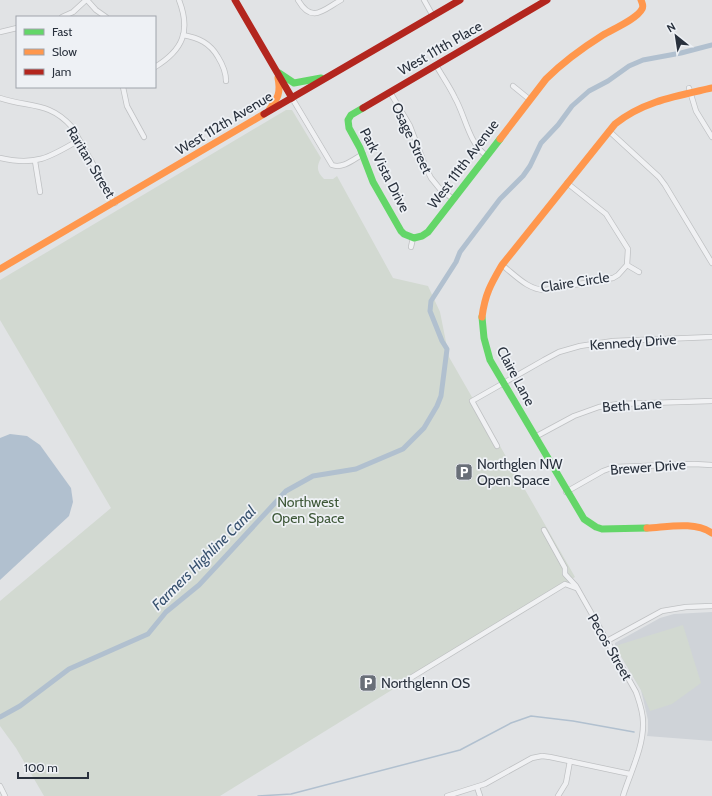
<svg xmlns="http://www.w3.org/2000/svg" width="712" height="796" font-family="Cabin,sans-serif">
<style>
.built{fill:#cfd3d8}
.green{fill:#d2d9d1}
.water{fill:#b1c0cf}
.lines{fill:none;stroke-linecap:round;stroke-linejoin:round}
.stream{stroke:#b1c0cf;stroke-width:1.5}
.canal{stroke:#b1c0cf;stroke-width:5}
.street-casing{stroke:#bfc1c3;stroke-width:6}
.street{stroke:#f0f1f3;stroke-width:4.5}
.fast{stroke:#63d668;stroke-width:7}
.slow{stroke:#ff974d;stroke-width:7}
.jam{stroke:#b3261e;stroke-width:7}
.labels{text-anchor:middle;stroke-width:3.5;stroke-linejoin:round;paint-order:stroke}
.street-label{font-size:14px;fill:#29313d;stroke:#eef1f5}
.poi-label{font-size:14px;fill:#29313d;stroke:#eef1f5;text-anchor:start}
.park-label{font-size:14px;fill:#3e5838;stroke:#eef1f5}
.water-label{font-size:15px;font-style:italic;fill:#37516e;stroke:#eef1f5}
</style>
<rect width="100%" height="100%" fill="#e1e3e5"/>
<polygon class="built" points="712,612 712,741 647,736 648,731 648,720 641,690 615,646 615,643 660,618 674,614"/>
<g class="green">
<path d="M286,110h6l29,48c-5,9 -4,14 3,21h9l4,-3 56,102 35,8 12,26 9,45 126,220 -355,219h-176l-28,-48 -16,-22v-125l111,-93 -111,-188v-40z"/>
<polygon points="683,625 701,683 672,704 650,711 641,690 615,646"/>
</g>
<polygon class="water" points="10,434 27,436 40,445 71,488 73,502 69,516 0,580 0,438"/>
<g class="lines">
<polyline class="stream" points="258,796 291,794 460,750 511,723 531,716 573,721 634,732"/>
<polyline class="canal" points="0,717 20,706 69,669 148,634 166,612 199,585 226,556 286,491 313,476 356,469 403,449 424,428 437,406 441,396 447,349 442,341 430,311 431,301 456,262 460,252 500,199 523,176 530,166 541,143 558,125 572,106 589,91 608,81 629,66 643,60 681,53 712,45"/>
<defs>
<g id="street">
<polyline points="87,0 96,10 106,17"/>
<path d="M298,0c14,24 25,10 43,0"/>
<polyline points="424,0 433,16"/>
<polyline points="62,17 73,12 86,0"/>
<polyline points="0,32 17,28"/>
<path d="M183,35c16,3 27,8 35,22 5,8 8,15 8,24"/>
<path d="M436,65c6,11 14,22 19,33 10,17 14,46 31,57"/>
<path d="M155,67c28,-17 36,-36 24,-67"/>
<polyline points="513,86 529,99"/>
<polyline points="123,87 127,106 144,137"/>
<polyline points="689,88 696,111 712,137"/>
<polyline points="390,92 410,126 426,168 431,178 440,189 453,199"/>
<path d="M0,98c29,10 49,3 72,29l43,76"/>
<path d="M292,98l40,67c11,4 22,-6 31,-11"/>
<polyline points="609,131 659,177 665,185 712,263"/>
<path d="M0,158c35,8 49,0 79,-18"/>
<polyline points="35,161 40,192"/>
<polyline points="411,247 413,238"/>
<path d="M502,265c13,10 26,25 43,25l68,-12 5,-3 9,-10 1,-16 -22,-35 -39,-31"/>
<polyline points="627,265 639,272"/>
<polyline points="535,437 574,416 599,407 618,404 712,401"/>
<polyline points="497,446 472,401 544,360 559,352 580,346 613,341 712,337"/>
<polyline points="566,492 603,471 614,467 694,464 712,465"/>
<path d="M544,530l21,38v6l11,12 60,106c3,9 7,19 7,30 1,25 -13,51 -20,74"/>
<polyline points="607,641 662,611 686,607 712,606"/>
<polyline points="399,685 565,584 576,588"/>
<polyline points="0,786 5,796"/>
<polyline points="477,787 480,796"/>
<polyline points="447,796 485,784 532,758 542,756 550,757 630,774"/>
<polyline points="558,796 566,783 570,761"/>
</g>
</defs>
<use href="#street" class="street-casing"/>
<use href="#street" class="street"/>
<g class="fast">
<polyline points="279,73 294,83 321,78"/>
<polyline points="363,108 351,115 348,120 349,128 360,148 373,182 401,231 404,234 414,238 422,236 428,232 500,139"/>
<polyline points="482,317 484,338 490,360 584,519 596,527 602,529 647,528"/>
</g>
<g class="slow">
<path d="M269,110c9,-12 12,-17 9,-32"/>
<path d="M500,139l46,-60c16,-16 38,-32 57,-44 10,-6 34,-16 39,-26 2,-3 0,-6 -1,-9"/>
<polyline points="0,269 264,114"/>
<path d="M482,317c3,-23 9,-33 20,-52l113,-141c29,-23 62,-28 97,-36"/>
<path d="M647,528c21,-1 47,-7 65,5"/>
</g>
<g class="jam">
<polyline points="235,0 292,98"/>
<polyline points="363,108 547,0"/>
<polyline points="264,114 460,0"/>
</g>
</g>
<defs>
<symbol id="parking-square" viewBox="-11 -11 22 22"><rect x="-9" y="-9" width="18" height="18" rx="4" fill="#696f78" stroke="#eef1f5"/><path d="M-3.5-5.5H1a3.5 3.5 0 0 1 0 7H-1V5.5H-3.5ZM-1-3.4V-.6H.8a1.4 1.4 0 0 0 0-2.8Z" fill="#fff"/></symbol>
</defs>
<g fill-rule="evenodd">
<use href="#parking-square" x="454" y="462" width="20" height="20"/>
<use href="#parking-square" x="358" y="673" width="20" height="20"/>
</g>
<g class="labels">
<g class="street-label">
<text transform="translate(440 48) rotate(-30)" y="5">West 111th Place</text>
<text transform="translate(224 123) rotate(-31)" y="5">West 112th Avenue</text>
<text transform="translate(412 138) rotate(65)" y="5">Osage Street</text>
<text transform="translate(91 162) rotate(59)" y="5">Raritan Street</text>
<text transform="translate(463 164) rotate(-53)" y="5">West 111th Avenue</text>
<text transform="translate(385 170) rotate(63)" y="5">Park Vista Drive</text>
<text transform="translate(575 282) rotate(-9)" y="5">Claire Circle</text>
<text transform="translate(633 342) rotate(-4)" y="5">Kennedy Drive</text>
<text transform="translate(516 376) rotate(62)" y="5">Claire Lane</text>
<text transform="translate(632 405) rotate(-4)" y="5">Beth Lane</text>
<text transform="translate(648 467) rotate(-4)" y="5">Brewer Drive</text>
<text transform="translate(610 647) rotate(60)" y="5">Pecos Street</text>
</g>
<g class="poi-label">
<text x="477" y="469">Northglen NW<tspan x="477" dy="16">Open Space</tspan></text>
<text x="381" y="688">Northglenn OS</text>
</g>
<g class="park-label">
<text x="308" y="507">Northwest<tspan x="308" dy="16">Open Space</tspan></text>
</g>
<g class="water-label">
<text transform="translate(204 558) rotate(-45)" y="5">Farmers Highline Canal</text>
</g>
</g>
<rect x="16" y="16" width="140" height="72" fill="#eef1f5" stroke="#9fa4ab"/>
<rect x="24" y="29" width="20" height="6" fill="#63d668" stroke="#9fa4ab"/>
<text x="52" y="36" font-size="12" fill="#29313d">Fast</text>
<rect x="24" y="49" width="20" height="6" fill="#ff974d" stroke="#9fa4ab"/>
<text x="52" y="56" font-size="12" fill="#29313d">Slow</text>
<rect x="24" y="69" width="20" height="6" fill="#b3261e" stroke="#9fa4ab"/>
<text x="52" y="76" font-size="12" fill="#29313d">Jam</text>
<g transform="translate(676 36) rotate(330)" stroke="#eef1f5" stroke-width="3" paint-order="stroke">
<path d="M0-3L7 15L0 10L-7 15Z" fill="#29313d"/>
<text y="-6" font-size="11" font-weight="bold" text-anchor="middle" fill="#29313d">N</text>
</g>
<path d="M18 772v6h70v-6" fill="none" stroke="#29313d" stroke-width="2"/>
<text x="24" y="772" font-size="12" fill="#29313d" stroke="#eef1f5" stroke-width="3" paint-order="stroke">100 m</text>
</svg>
